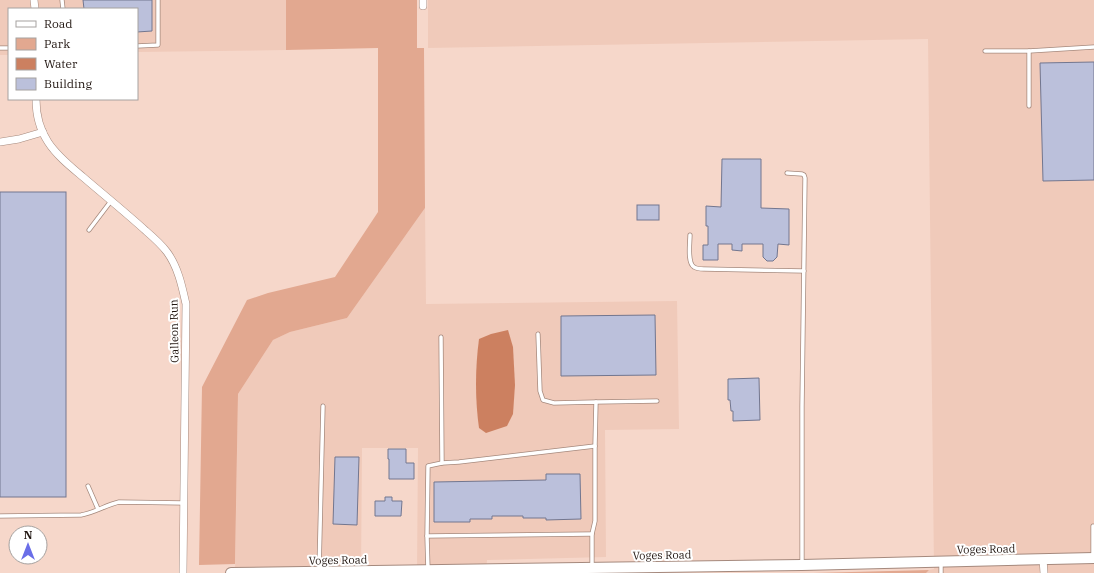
<svg xmlns="http://www.w3.org/2000/svg" width="1094" height="573" font-family="'IBM Plex Serif',serif">
<style>
.built{fill:#f0caba}
.green{fill:#e2a890}
.water{fill:#cc8060}
.building{fill:#bbc0db;stroke:#72768f}
.lines{fill:none;stroke-linecap:round;stroke-linejoin:round}
.lane-casing{stroke:#a5897d;stroke-width:5}
.street-casing{stroke:#a5897d;stroke-width:8}
.secondary-casing{stroke:#a5897d;stroke-width:12}
.lane{stroke:#fff;stroke-width:3.5}
.street{stroke:#fff;stroke-width:7}
.secondary{stroke:#fff;stroke-width:10}
.labels{text-anchor:middle;stroke-width:4;stroke-linejoin:round;paint-order:stroke}
.street-label{font-size:11px;fill:#211611;stroke:#fff}
</style>
<rect width="100%" height="100%" fill="#f6d7ca"/>
<g class="built">
<polygon points="0,0 286,0 286,50 137,52 137,9 9,9 9,55 0,55"/>
<polygon points="428,0 1094,0 1094,573 926,573 929,570 934,569 928,39 428,48"/>
<polygon points="425,208 426,304 677,301 679,429 605,430 606,557 487,560 486,573 417,573 418,448 362,448 361,573 235,573 238,394 273,340 290,332 347,318"/>
</g>
<g class="green">
<polygon points="286,0 417,0 417,48 424,48 425,208 347,318 290,332 273,340 238,394 235,564 199,565 202,387 247,300 268,293 335,277 378,212 378,48 286,50"/>
<polygon points="929,570 926,573 812,573 813,573"/>
</g>
<path class="water" d="M508,330l5,17 2,38 -2,29 -6,12 -21,7 -7,-5c-4,-29 -4,-59 0,-89l12,-5z"/>
<g class="building">
<polygon points="83,0 152,0 152,31 137,32 137,9 84,9"/>
<polygon points="1094,62 1094,180 1043,181 1040,63"/>
<polygon points="722,159 761,159 761,208 789,209 789,245 778,244 777,257 773,261 767,261 763,257 763,244 742,244 742,251 732,250 732,244 718,244 718,260 703,260 703,245 708,245 708,226 706,226 706,206 721,207"/>
<rect x="0" y="192" width="66" height="305"/>
<rect x="637" y="205" width="22" height="15"/>
<polygon points="655,315 656,375 561,376 561,316"/>
<polygon points="759,378 760,420 733,421 733,411 731,411 730,400 728,400 728,379"/>
<polygon points="388,449 406,449 406,463 414,463 414,479 389,479 389,459 388,459"/>
<polygon points="335,457 359,457 357,525 333,524"/>
<polygon points="546,474 580,474 581,519 546,520 546,518 523,518 523,516 492,516 492,519 470,519 470,522 434,522 434,482 546,480"/>
<polygon points="385,497 392,497 392,501 402,501 401,516 375,516 375,501 385,501"/>
</g>
<g class="lines">
<defs>
<g id="lane">
<polyline points="62,0 63,9"/>
<polyline points="137,46 158,45 158,0"/>
<polyline points="0,48 9,48"/>
<polyline points="985,51 1029,51 1094,47"/>
<polyline points="1029,51 1029,106"/>
<polyline points="787,173 802,174 804,175 805,178 802,407 802,564"/>
<polyline points="89,230 111,201"/>
<path d="M690,235c0,8 -3,28 4,32 3,2 7,2 10,2l100,2"/>
<polyline points="538,334 540,391 543,400 554,403 596,402 595,446 595,521 592,534 592,566"/>
<polyline points="441,337 442,463"/>
<polyline points="596,402 657,401"/>
<polyline points="88,486 98,509"/>
<path d="M0,516l81,-1c13,-2 25,-10 38,-13l65,1"/>
<polyline points="427,536 592,534"/>
<polyline points="1093,557 1093,526"/>
<polyline points="428,570 427,536 428,466 442,463 459,462 595,446"/>
<polyline points="319,571 323,406"/>
<polyline points="941,573 941,563"/>
</g>
<g id="street">
<polyline points="34,0 35,9"/>
<polyline points="423,0 423,6"/>
<path d="M36,99c0,15 4,31 12,43 9,14 23,25 35,35 21,18 42,35 63,54 7,6 15,13 21,21 11,15 15,34 19,52l-3,269"/>
<polyline points="0,142 19,139 43,132"/>
<polyline points="1043,559 1044,573"/>
</g>
<polyline id="secondary" points="231,573 802,565 1094,558"/>
</defs>
<use href="#lane" class="lane-casing"/>
<use href="#street" class="street-casing"/>
<use href="#secondary" class="secondary-casing"/>
<use href="#lane" class="lane"/>
<use href="#street" class="street"/>
<use href="#secondary" class="secondary"/>
</g>
<g class="labels">
<g class="street-label">
<text transform="translate(174 331) rotate(-91)" y="4">Galleon Run</text>
<text transform="translate(986 549) rotate(-1)" y="4">Voges Road</text>
<text transform="translate(662 555) rotate(-1)" y="4">Voges Road</text>
<text transform="translate(338 560) rotate(-1)" y="4">Voges Road</text>
</g>
</g>
<rect x="8" y="8" width="130" height="92" fill="#ffffff" stroke="#a6a2a0"/>
<rect x="16" y="21" width="20" height="6" fill="#ffffff" stroke="#a6a2a0"/>
<text x="44" y="28" font-size="12" fill="#211611">Road</text>
<rect x="16" y="38" width="20" height="12" fill="#e2a890" stroke="#a6a2a0"/>
<text x="44" y="48" font-size="12" fill="#211611">Park</text>
<rect x="16" y="58" width="20" height="12" fill="#cc8060" stroke="#a6a2a0"/>
<text x="44" y="68" font-size="12" fill="#211611">Water</text>
<rect x="16" y="78" width="20" height="12" fill="#bbc0db" stroke="#a6a2a0"/>
<text x="44" y="88" font-size="12" fill="#211611">Building</text>
<g transform="translate(28 545)"><circle r="19" fill="#ffffff" stroke="#a6a2a0"/>
<path d="M0-3L7 15L0 10L-7 15Z" fill="#6a6ee8"/>
<text y="-6" font-size="11" font-weight="bold" text-anchor="middle" fill="#211611">N</text>
</g>
</svg>
